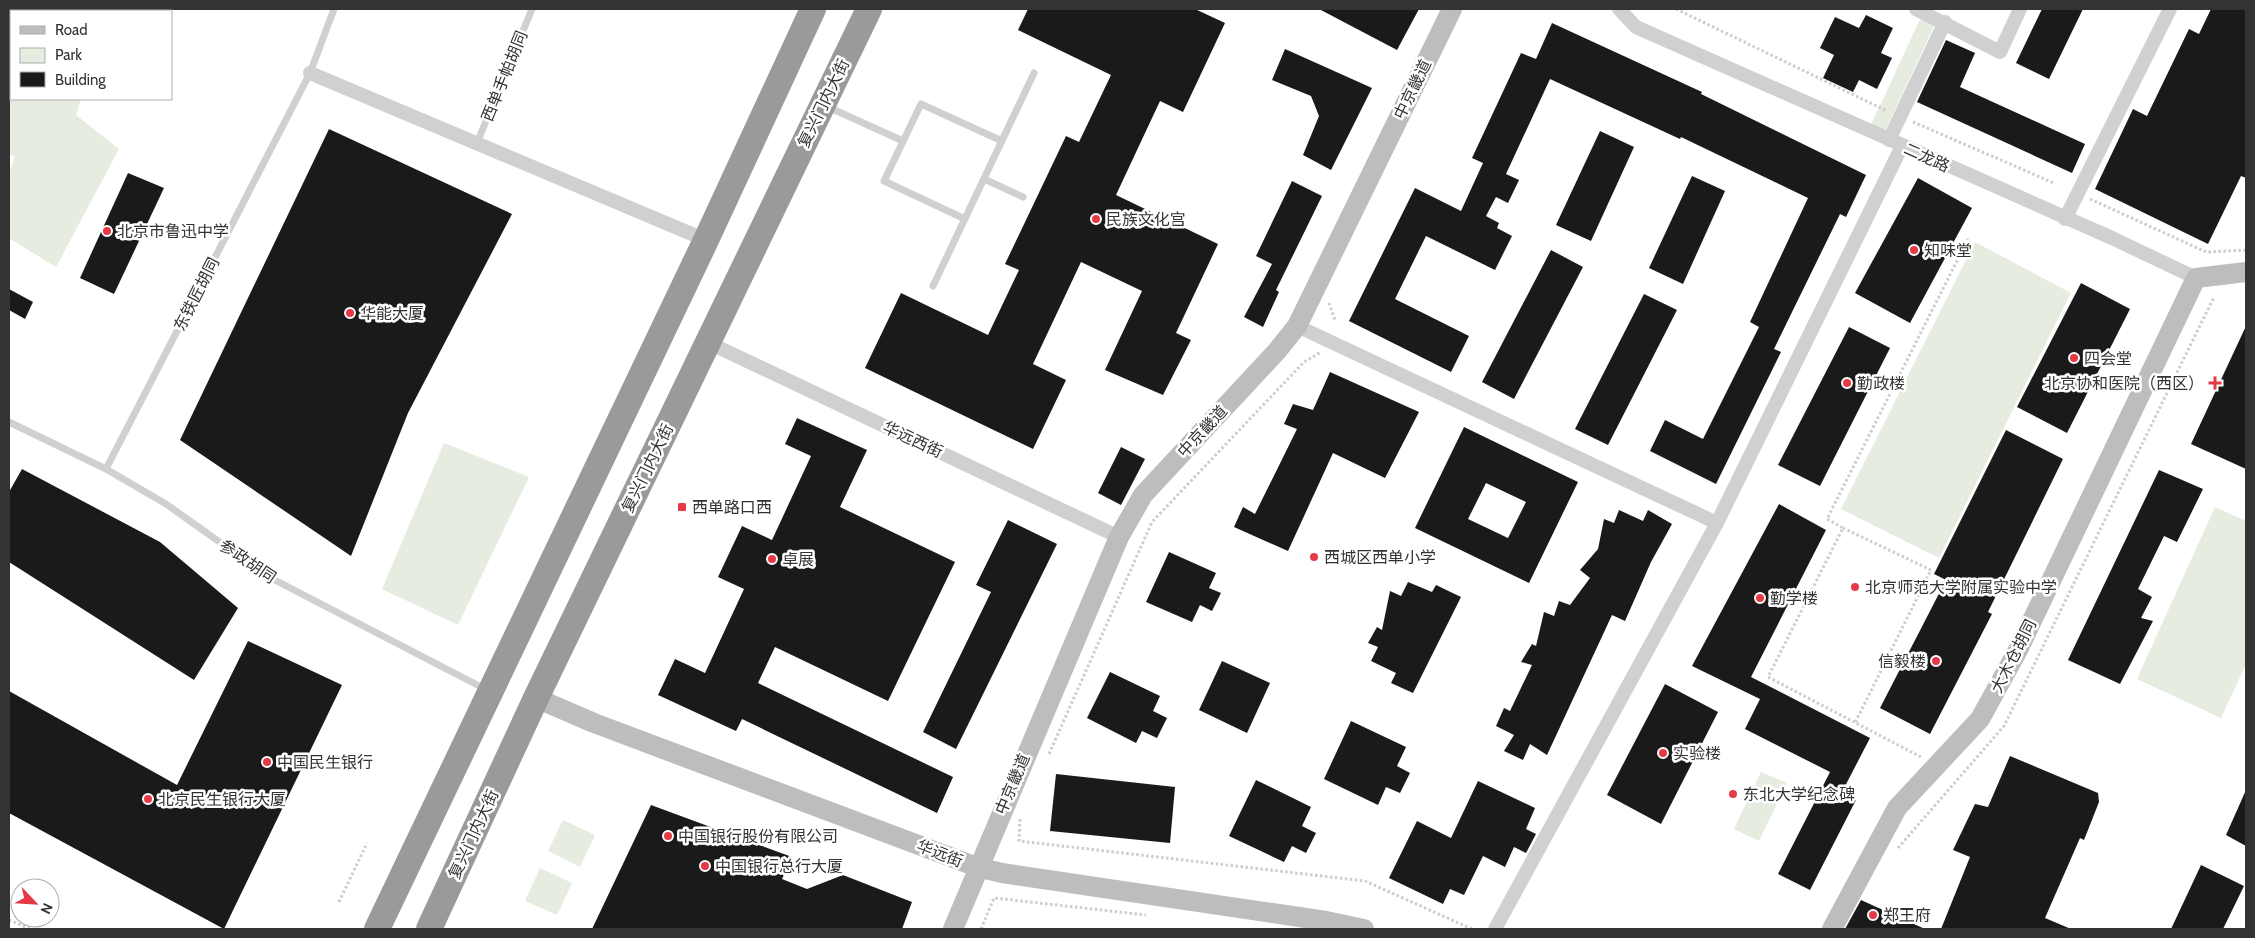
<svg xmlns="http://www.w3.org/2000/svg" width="2255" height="938" font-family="Cabin,'Noto Sans SC',sans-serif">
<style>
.green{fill:#e6ecdf}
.building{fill:#1a1a1a;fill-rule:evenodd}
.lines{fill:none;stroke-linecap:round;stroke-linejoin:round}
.path{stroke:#cdcdcd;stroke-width:3;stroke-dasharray:2.5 2.5;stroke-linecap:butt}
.lane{stroke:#d0d0d0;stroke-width:7}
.street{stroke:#d0d0d0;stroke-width:14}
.secondary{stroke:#bdbdbd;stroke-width:20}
.highway{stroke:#9a9a9a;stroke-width:26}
.poi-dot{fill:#e63946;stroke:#fff;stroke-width:2}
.labels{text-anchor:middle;stroke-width:5;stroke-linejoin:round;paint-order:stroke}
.street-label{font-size:16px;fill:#333;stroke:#fff}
.poi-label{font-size:16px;fill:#333;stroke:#fff;text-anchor:start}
</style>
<rect width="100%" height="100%" fill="#fff"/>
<g class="green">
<polygon points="1921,17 1935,24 1885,131 1871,125"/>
<polygon points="9,61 11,62 11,99 81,99 76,115 119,149 56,267 9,238 9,173 15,157 9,154"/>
<polygon points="1975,242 2071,293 1939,558 1841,509"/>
<polygon points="444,443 529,477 458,625 382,589"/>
<polygon points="2215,507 2246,521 2246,664 2221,718 2137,679"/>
<polygon points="1761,772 1787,783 1759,841 1734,829"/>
<polygon points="563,820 595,835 580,867 548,851"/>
<polygon points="540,868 572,883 557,915 525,901"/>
</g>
<g class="building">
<polygon points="1028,9 1195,9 1225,23 1183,112 1160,101 1116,195 1218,244 1176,333 1191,340 1163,395 1105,370 1142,291 1081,262 1033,364 1066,380 1033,449 865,368 901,293 988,335 1019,270 1005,264 1066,136 1079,142 1111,75 1018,30"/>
<polygon points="1319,9 1419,9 1397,50"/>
<polygon points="2042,9 2083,9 2049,79 2016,63"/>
<polygon points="2211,9 2246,9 2246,178 2241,176 2208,244 2095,189 2133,109 2147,116 2189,29 2199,34"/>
<polygon points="1866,15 1893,28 1881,53 1892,58 1877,89 1859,80 1853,92 1823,78 1834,55 1820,48 1835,17 1859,28"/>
<polygon points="1552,23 1702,92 1701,94 1866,175 1846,217 1840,214 1774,349 1781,352 1716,484 1650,451 1665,420 1703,439 1759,327 1750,322 1808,198 1681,137 1680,139 1550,79 1506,174 1519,180 1508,203 1496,197 1486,216 1499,223 1497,228 1512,236 1495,270 1426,236 1395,299 1469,336 1451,372 1349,321 1415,188 1461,211 1483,163 1472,158 1521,53 1536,59"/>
<polygon points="1946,40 1975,53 1960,87 2085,144 2072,173 1917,102"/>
<polygon points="1285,49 1372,88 1331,170 1303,155 1319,116 1311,96 1272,80"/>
<polygon points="329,129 512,214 408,413 351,556 180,440"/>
<polygon points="1600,131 1634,147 1591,241 1556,225"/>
<polygon points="128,173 164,188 114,294 80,278"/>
<polygon points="1692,176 1725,191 1683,284 1649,268"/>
<polygon points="1918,178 1972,208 1910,323 1855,293"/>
<polygon points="1292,181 1322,196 1276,290 1279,292 1263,327 1244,317 1272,264 1256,256"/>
<polygon points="1551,250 1583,267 1514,399 1482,382"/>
<polygon points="2081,283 2130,309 2067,433 2017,407"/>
<polygon points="9,289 33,302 25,319 9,310"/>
<polygon points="1644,294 1677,310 1608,445 1575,429"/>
<polygon points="2246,326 2246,469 2191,444"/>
<polygon points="1849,327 1890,348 1820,486 1778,465"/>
<polygon points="1330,372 1419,412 1385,478 1333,453 1288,551 1234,527 1243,507 1255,514 1297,429 1284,424 1293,404 1313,410"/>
<polygon points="797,418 867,450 840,507 955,562 888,701 775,647 758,683 953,777 937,813 742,719 736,731 658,695 675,659 705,673 744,589 718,577 742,526 772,540 811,456 785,444"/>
<path d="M1464,427l114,55 -49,101 -114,-55zM1486,483l40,19 -18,36 -40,-19z"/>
<polygon points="2006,430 2063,459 1988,612 1992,614 1930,734 1880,708 1946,580 1934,574"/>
<polygon points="1121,447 1145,459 1121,505 1098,493"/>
<polygon points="22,469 160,542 238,608 194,680 9,562 9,492"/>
<polygon points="2159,470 2203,489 2177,542 2164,536 2138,589 2152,597 2141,618 2153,621 2120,684 2068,660"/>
<polygon points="1779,504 1826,530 1751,677 1870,738 1842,792 1856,800 1810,890 1778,874 1830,772 1745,729 1760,699 1692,666"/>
<polygon points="1619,510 1643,521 1648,510 1672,524 1651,562 1625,621 1612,615 1547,755 1530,744 1523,760 1504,751 1514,735 1496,726 1504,708 1510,711 1532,665 1521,662 1532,644 1536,646 1544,612 1554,616 1559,601 1570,605 1590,578 1580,570 1598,549 1604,519 1614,523"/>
<polygon points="1008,520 1057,544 956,749 923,732 991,592 976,585"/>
<polygon points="1169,552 1216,573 1209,588 1221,593 1212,611 1200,605 1192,622 1146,602"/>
<polygon points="1408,582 1432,592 1436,585 1461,597 1413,693 1391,683 1396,673 1371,661 1378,647 1368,643 1377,627 1382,630 1390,591 1401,596"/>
<polygon points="248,641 342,685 224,929 9,813 9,691 177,785"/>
<polygon points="1222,661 1270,683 1247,733 1199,710"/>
<polygon points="1110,672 1160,696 1153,711 1167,718 1157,738 1142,731 1136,743 1087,718"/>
<polygon points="1665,684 1718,712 1661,824 1607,795"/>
<polygon points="1351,721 1406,747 1397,766 1410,773 1400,793 1386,787 1378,805 1324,779"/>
<polygon points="2010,756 2098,793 2099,802 2084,840 2080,838 2045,918 2071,929 1941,929 1970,857 1953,850 1975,804 1988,807"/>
<polygon points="1056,774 1175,787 1170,843 1050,831"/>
<polygon points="1256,780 1311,807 1302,826 1316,833 1306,853 1292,846 1284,862 1229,836"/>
<polygon points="1478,781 1535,808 1526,829 1536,834 1526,853 1514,847 1505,867 1483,856 1464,895 1450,889 1443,904 1389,878 1417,821 1451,838"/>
<polygon points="2246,790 2246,846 2226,835"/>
<polygon points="651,805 792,857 782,879 807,889 843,875 912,902 902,929 592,929"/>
<polygon points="2201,865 2244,886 2223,929 2171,929"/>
<polygon points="1861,900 1925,929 1845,929"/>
</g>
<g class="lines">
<g class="path">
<polyline points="1676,9 1887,111"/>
<polyline points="1913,122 2054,183"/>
<polyline points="2090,199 2206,252 2246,250"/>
<polyline points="1329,303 1335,320"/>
<polyline points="1843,528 1931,570 1855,723"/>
<polyline points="1049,754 1152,522 1304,362 1321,352"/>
<polyline points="1921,757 1768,677 1843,528 1827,519 1968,239"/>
<polyline points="1020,819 1019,841 1365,881 1472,929"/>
<polyline points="1898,848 2004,726 2214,297"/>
<polyline points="339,902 367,843"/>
<polyline points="9,920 30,929"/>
<polyline points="981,929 994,898 1146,915"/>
</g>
<g class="lane">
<polyline points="828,107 903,141"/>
<polyline points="477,143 532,9"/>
<polyline points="984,179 1023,197"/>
<polyline points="965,219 884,181 921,104 1002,141"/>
<polyline points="933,286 1034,73"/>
<polyline points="9,422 106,469 166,504 269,577 485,689"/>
<polyline points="106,469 310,73 334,9"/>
</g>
<g class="street">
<polyline points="1619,9 1636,27 2112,238 2196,278"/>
<polyline points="1916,9 2000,52 2020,9"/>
<polyline points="310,73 706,240"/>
<polyline points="1889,140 1945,22"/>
<polyline points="2065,219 2170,9"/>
<polyline points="1297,326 1717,523"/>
<polyline points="707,342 1119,537"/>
<polyline points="1495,929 1717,523 1902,146"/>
</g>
<g class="secondary">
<polyline points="536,698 594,723 977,867 1002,873 1326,921 1364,929"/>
<polyline points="953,929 1119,537 1143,495 1277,351 1297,326 1452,9"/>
<polyline points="1832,929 1897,808 1980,719 2017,652 2196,278 2246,272"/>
</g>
<g class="highway">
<polyline points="377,929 706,240 813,9"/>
<polyline points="429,929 536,698 869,9"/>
</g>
</g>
<g class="poi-dot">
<circle cx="1096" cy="219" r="5"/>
<circle cx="107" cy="231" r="5"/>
<circle cx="1914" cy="250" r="5"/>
<circle cx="350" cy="313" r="5"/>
<circle cx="2074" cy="358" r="5"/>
<circle cx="1847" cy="383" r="5"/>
<path d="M2212.5 375.5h5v5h5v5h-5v5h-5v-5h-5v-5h5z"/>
<rect x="677" y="502" width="10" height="10" rx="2.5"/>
<circle cx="1314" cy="557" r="5"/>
<circle cx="772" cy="559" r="5"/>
<circle cx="1855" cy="587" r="5"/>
<circle cx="1760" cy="598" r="5"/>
<circle cx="1936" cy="661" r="5"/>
<circle cx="1663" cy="753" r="5"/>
<circle cx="267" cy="762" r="5"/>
<circle cx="1733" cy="794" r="5"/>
<circle cx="148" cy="799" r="5"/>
<circle cx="668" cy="836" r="5"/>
<circle cx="705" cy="866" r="5"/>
<circle cx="1873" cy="915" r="5"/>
</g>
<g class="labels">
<g class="street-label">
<text transform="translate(504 76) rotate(-68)" y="6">西单手帕胡同</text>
<text transform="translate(1412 89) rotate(-64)" y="6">中京畿道</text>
<text transform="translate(823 103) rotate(-64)" y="6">复兴门内大街</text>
<text transform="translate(1927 157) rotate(24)" y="6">二龙路</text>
<text transform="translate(196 294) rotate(-63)" y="6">东铁匠胡同</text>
<text transform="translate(1202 431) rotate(-47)" y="6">中京畿道</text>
<text transform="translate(913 439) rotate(25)" y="6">华远西街</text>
<text transform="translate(647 468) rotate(-64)" y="6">复兴门内大街</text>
<text transform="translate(248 561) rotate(34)" y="6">参政胡同</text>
<text transform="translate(2013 656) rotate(-63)" y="6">大木仓胡同</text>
<text transform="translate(1012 784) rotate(-67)" y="6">中京畿道</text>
<text transform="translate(473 834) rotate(-65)" y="6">复兴门内大街</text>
<text transform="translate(940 853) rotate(21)" y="6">华远街</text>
</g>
<g class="poi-label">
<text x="1106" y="225">民族文化宫</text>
<text x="117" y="237">北京市鲁迅中学</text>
<text x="1924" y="256">知味堂</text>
<text x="360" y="319">华能大厦</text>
<text x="2084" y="364">四会堂</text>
<text x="1857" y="389">勤政楼</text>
<text x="2204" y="389" text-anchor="end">北京协和医院（西区）</text>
<text x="692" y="513">西单路口西</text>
<text x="1324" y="563">西城区西单小学</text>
<text x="782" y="565">卓展</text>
<text x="1865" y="593">北京师范大学附属实验中学</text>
<text x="1770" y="604">勤学楼</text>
<text x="1926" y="667" text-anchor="end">信毅楼</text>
<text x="1673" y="759">实验楼</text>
<text x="277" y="768">中国民生银行</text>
<text x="1743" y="800">东北大学纪念碑</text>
<text x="158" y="805">北京民生银行大厦</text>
<text x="678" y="842">中国银行股份有限公司</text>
<text x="715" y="872">中国银行总行大厦</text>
<text x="1883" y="921">郑王府</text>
</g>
</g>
<rect width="2255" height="938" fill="none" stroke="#333333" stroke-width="20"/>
<rect x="10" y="10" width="162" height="90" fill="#ffffff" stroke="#adadad"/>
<rect x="20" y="26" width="25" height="8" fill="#bdbdbd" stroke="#adadad"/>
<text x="55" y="35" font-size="15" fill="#333333">Road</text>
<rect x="20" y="48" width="25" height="15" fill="#e6ecdf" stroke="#adadad"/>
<text x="55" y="60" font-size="15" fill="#333333">Park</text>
<rect x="20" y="72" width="25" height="15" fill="#1a1a1a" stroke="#adadad"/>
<text x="55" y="85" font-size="15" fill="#333333">Building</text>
<g transform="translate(35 903) rotate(115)"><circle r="24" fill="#ffffff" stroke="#adadad"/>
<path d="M0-4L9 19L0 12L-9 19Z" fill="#e63946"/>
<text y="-8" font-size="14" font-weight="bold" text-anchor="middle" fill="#333333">N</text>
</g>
</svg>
